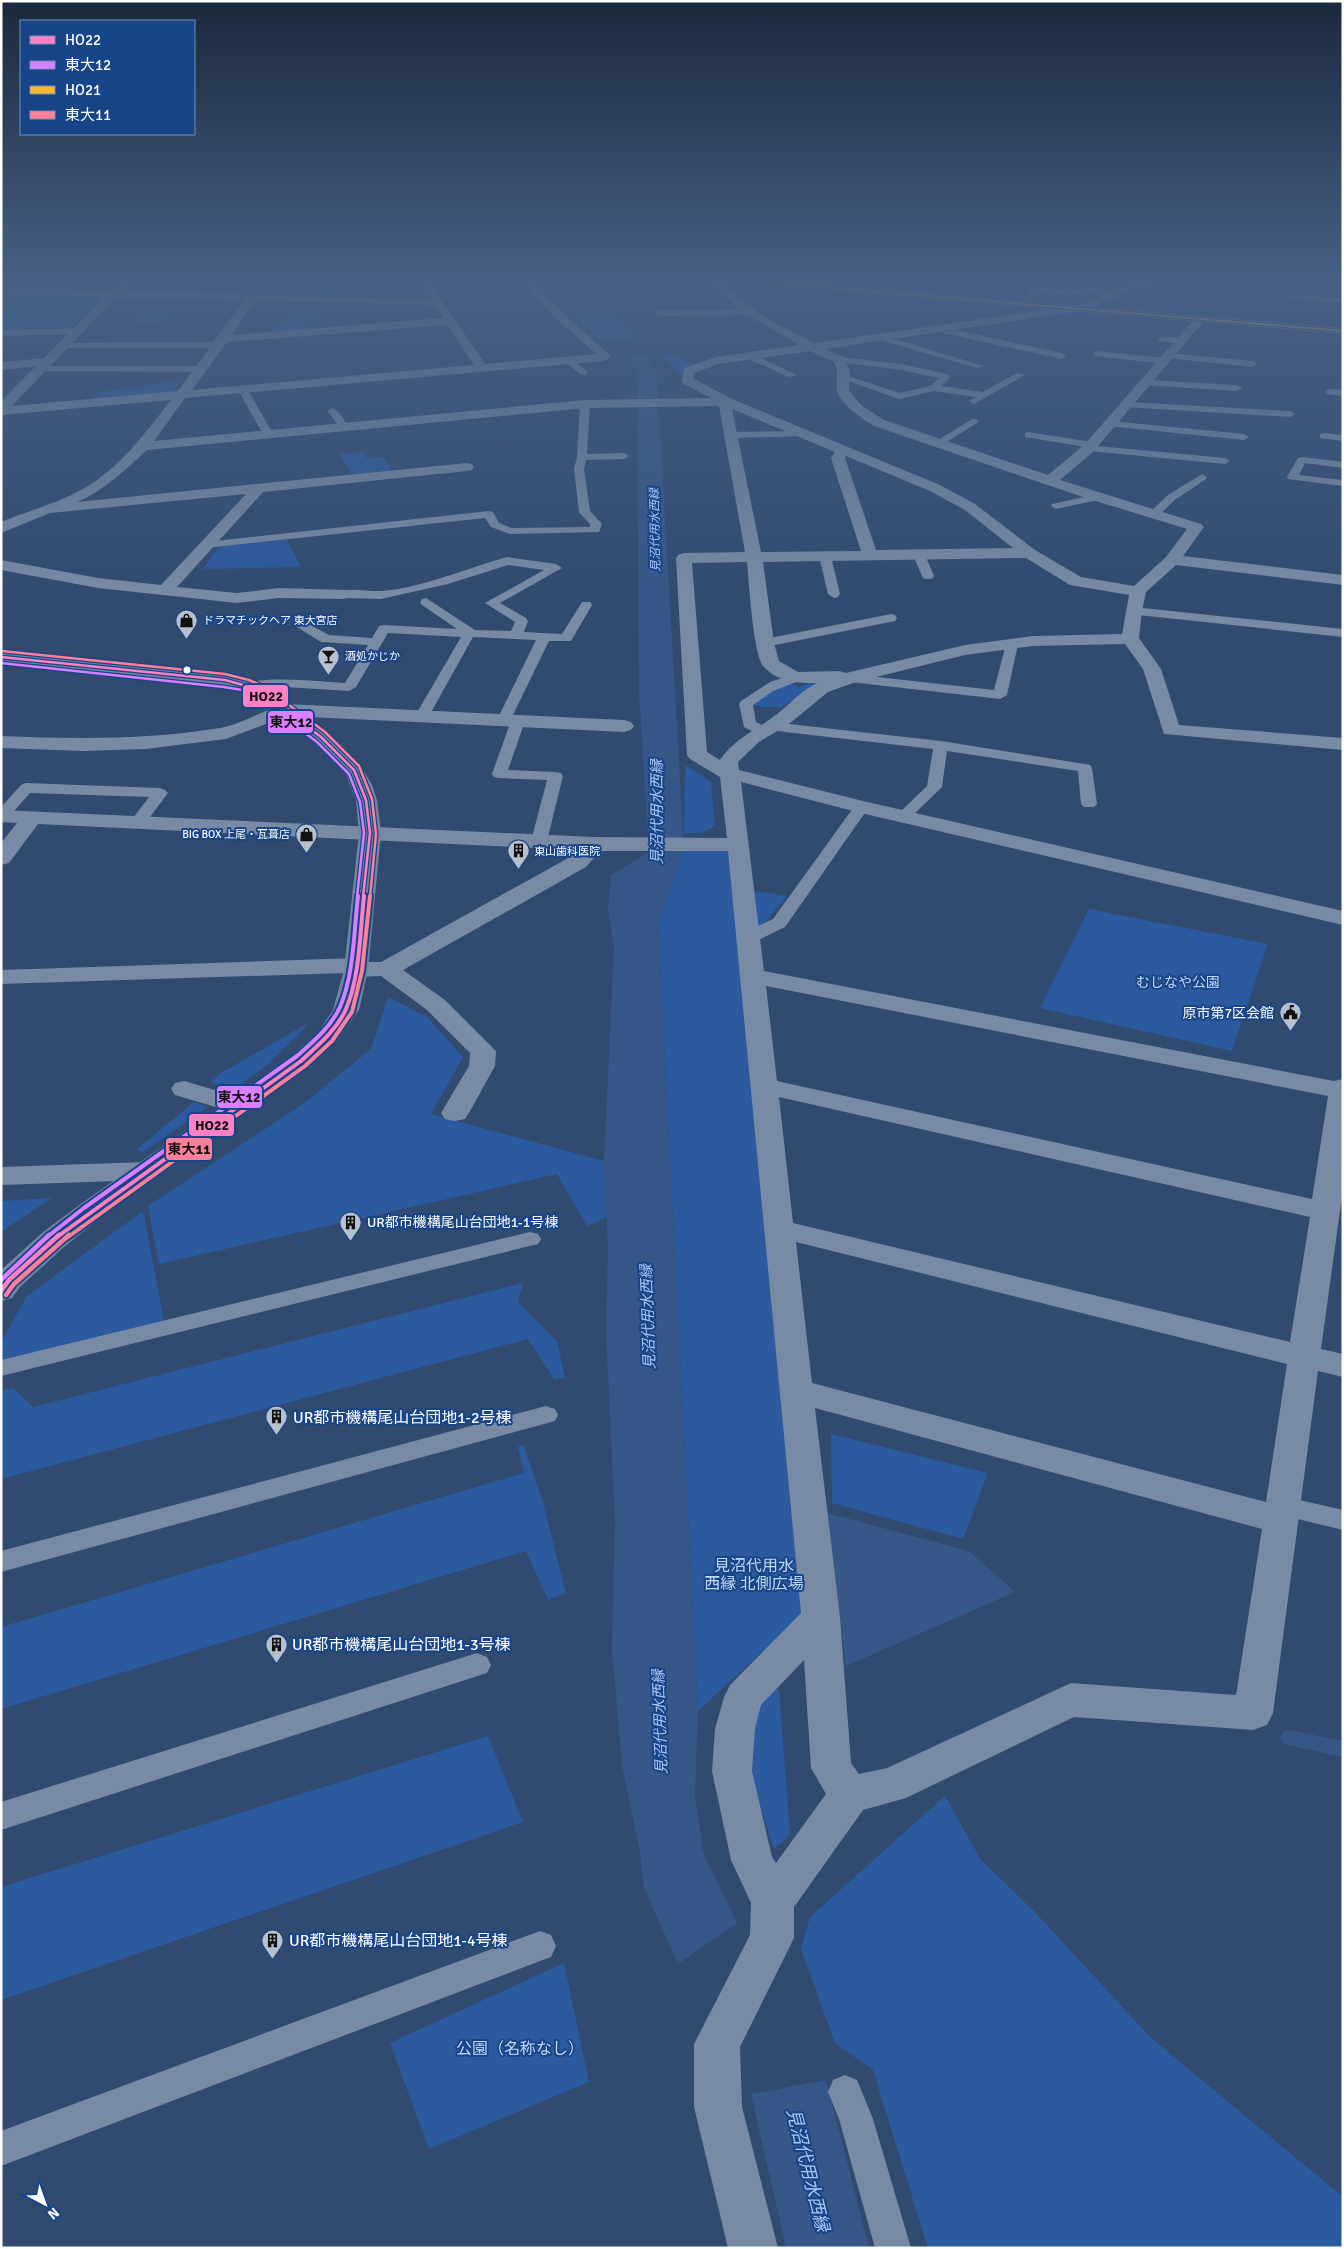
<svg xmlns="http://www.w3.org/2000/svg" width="1344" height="2249" font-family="Signika,'Noto Sans JP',sans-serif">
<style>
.green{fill:#2c5a9f}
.water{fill:#375788}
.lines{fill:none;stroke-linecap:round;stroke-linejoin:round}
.stream{fill:#375788;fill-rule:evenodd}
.lane{fill:#788aa4;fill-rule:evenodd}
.street{fill:#788aa4;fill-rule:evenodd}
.secondary{fill:#73869f;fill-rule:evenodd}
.primary{fill:#7788a2;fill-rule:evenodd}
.bus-1-far2-casing{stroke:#184488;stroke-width:5}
.bus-1-far1-casing{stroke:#184488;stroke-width:8}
.bus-1-casing{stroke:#184488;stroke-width:8}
.bus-2-far2-casing{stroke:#184488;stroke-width:5}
.bus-2-far1-casing{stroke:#184488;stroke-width:8}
.bus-2-casing{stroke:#184488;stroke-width:8}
.bus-3-casing{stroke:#184488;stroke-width:4}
.bus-4-far2-casing{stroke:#184488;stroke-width:5}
.bus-4-far1-casing{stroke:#184488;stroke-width:8}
.bus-4-casing{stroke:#184488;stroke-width:8}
.bus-1-far2{stroke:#ff80c5;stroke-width:2.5}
.bus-1-far1{stroke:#ff80c5;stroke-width:4}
.bus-1{stroke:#ff80c5;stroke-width:4.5}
.bus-2-far2{stroke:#d880ff;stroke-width:2.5}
.bus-2-far1{stroke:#d880ff;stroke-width:4}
.bus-2{stroke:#d880ff;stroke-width:4.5}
.bus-3{stroke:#fab62d;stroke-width:2}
.bus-4-far2{stroke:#ff8098;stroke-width:2.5}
.bus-4-far1{stroke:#ff8098;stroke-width:4}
.bus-4{stroke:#ff8098;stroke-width:4.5}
.bus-dot{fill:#fff;stroke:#184488;stroke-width:2}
.labels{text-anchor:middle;stroke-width:4;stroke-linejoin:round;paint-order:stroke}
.far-poi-label{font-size:11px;fill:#fff;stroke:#184488;text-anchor:start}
.far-water-label{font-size:12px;font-style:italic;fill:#abc9f5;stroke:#184488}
.park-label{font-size:14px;fill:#c5dbfa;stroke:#184488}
.poi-label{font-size:14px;fill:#fff;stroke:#184488;text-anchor:end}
.water-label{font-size:15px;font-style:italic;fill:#abc9f5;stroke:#184488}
.near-poi-label{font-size:16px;fill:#fff;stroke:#184488;text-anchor:start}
.near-park-label{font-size:16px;fill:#c5dbfa;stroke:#184488}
.near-water-label{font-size:18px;font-style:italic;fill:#abc9f5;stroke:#184488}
.line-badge{stroke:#184488;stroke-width:2}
.pale-badge-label{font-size:14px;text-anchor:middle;font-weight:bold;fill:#111}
</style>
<rect width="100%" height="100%" fill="#314a6f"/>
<g class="green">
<polygon points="314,282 342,283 325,297 296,296"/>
<polygon points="19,293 108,295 68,329 1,330 1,309"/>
<polygon points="198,310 170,312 159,323 136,323 139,319 133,319 142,311"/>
<polygon points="607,313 638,337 600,340 574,315"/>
<polygon points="289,316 323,317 318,321 303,321 298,326 308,327 310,330 266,333"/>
<polygon points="659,354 672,354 693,364 677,374 672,366"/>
<path d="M164,381l16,1 -8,10 -78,7 7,-8 40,-3c7,-5 16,-1 23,-7z"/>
<polygon points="363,452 366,458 384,457 391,470 352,475 340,454"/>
<polygon points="287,540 301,567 203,569 218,548 228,545"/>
<polygon points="819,680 827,682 781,707 762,707 750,704 787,682 799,687"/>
<polygon points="685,765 711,782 715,826 701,833 684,833"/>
<polygon points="684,851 739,851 819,1599 698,1711 658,924"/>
<polygon points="747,890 787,896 760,928 750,926"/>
<polygon points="1089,909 1268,944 1232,1051 1040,1008"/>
<polygon points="388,997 427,1017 463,1057 431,1114 604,1161 607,1217 587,1226 557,1174 159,1264 148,1206 303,1104 371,1049"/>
<polygon points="308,1025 267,1065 231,1091 211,1082 221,1073 303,1026"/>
<polygon points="194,1102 208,1107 143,1152 136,1150"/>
<polygon points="52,1198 1,1232 1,1201"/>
<polygon points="143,1211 165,1326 1,1365 1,1342 27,1296"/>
<polygon points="523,1283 518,1302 557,1341 565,1378 554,1379 528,1339 1,1479 1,1390 13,1388 33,1407"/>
<polygon points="831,1434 988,1473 963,1539 832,1503"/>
<polygon points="523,1444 543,1502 566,1593 548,1600 526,1551 1,1709 1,1627 524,1473 518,1447"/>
<polygon points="779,1689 790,1835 774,1849 752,1781 752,1699"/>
<polygon points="488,1736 523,1822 1,2000 1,1887"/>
<polygon points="945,1796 981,1860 1034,1911 1150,2037 1343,2197 1343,2248 928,2248 873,2070 835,2043 801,1949 810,1917"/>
<polygon points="564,1963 589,2082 429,2149 390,2043"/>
</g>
<g class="water">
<polygon points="647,355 657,377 684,851 658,924 698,1711 695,1795 703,1852 737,1923 678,1964 644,1888 639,1847 622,1766 612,1650 615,1520 606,1332 608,1249 604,1161 614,947 608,911 611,875 649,852 639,691 637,377 629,356"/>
<polygon points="827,1513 969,1551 1015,1592 846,1666"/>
<polygon points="826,2080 869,2248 786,2248 751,2094"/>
</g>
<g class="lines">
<polygon class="stream" points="1289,1730 1343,1741 1343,1757 1283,1744 1280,1738 1283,1732"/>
<g class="lane">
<polygon points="1042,288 1071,291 1095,288 1120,293 1116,295 1095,292 1071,295 1042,292 1037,294 1029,301 1022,299 1031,290"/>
<polygon points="1286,294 1343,299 1343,303 1289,298 1286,298"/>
<polygon points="937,326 1062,353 1066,356 1062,359 934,331 934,327"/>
<polygon points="876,335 882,335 984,366 977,368 876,339"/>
<polygon points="1162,336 1182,338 1186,341 1182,344 1159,341 1158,339"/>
<polygon points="62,343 219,342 223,345 219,348 59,348 59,344"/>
<polygon points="1097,351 1165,358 1169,361 1165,364 1094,356 1094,352"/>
<polygon points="1169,353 1253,361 1257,364 1253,367 1166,358 1166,354"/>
<polygon points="746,354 752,354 797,375 789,377 746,358"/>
<polygon points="839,357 902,364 946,374 951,377 941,386 983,392 1017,373 1025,375 974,404 969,401 975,397 934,391 899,399 840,378 848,376 899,393 931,386 939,378 902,370 836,362 835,360"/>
<polygon points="570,358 587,371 587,375 581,375 567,363 566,361"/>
<polygon points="40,366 201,366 205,369 201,372 37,371 36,369"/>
<polygon points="1146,380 1237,385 1242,388 1237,391 1143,385 1143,381"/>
<polygon points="243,387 248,390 273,434 271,436 268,437 263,434 238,390"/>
<polygon points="1330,389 1343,390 1343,396 1327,394 1325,392"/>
<polygon points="585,401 590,404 587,454 624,453 629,456 624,459 586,460 584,469 590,511 602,524 599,532 510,534 491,527 485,518 206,548 200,545 206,542 489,511 493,512 499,523 511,528 590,527 590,524 579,512 574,469 577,457 580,404"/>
<polygon points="1128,402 1290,411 1295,414 1290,417 1125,407 1125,403"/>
<path d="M332,408c6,2 16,15 15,21h-6l-12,-16 -2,-2z"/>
<polygon points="974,418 979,421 977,423 942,445 934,445 933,443"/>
<polygon points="1111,421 1244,434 1249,437 1244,440 1108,426 1106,424"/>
<polygon points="804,431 809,434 807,436 730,438 725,435 730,432"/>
<polygon points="1028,432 1092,442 1097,446 1225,458 1230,461 1225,464 1089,451 1085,450 1085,447 1025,437 1025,433"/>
<polygon points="1324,433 1343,435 1343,441 1320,438 1320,434"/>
<polygon points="1302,457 1343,462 1343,468 1305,463 1299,475 1343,480 1343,486 1288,479 1287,477 1298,458"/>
<polygon points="1202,474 1207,477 1206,479 1176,499 1158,516 1150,516 1148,514 1150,512 1168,495"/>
<polygon points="1098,494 1103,497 1102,499 1056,509 1051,506 1052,504"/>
<polygon points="825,552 831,556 840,594 838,597 834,598 828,594 819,556"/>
<polygon points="919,552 925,555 934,576 932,579 924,579 922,576 913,555"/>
<path d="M507,557l49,7 6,4 -62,35 26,15 2,3 -4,11 38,2 20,-32h8l2,3 -21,36h-22l-40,82h-10l-2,-3 39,-80 -63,-3 -44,79 -7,4 -7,-4 46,-79 -73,-4 -32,54 -7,4 -63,-4 -36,3 -7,-4c10,-12 85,-4 102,-3l23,-38 -47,-3 -24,-15 -2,-3 2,-3 4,-1 28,15 43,3 7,-12 5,-1 73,4 -35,-24 -2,-3 2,-3 4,-1 49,32 36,1 4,-9 -30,-19 59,-33 -36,-5 -60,19 -67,15 -39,-1 -6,-4c7,-8 34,-2 45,-3 41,-3 86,-23 126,-34z"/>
<polygon points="1133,607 1343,629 1343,637 1129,614 1127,611"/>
<polygon points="891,614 895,615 897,618 895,621 765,647 759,643 765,639"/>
<polygon points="1012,640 1018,644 1007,695 1000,699 850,682 843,678 850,674 994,690 1006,644"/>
<polygon points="794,674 801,678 799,681 773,691 753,705 756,722 764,726 766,723 771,722 941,741 1085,764 1090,765 1092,768 1097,804 1094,807 1084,807 1081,804 1078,771 947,751 942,787 908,820 898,820 895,817 898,814 927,786 933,749 768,730 767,734 757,734 744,727 739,704 741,701 770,682"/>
<polygon points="518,717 525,721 508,770 556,772 561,773 563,776 547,841 545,844 533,844 531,841 547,780 499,778 494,777 492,774 511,721"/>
<polygon points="26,783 160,788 165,790 168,793 144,825 132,825 130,822 149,797 30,793 7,819 1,820 1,807 21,785"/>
<polygon points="861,802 866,804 869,807 785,927 754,942 742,942 739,938 742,934 773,919 856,804"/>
<polygon points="530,1232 538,1234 541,1239 538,1244 1,1376 1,1360"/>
<polygon points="546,1406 555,1409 558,1415 555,1421 1,1572 1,1551"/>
<polygon points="1282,1496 1343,1510 1343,1530 1273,1513 1269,1506 1273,1499"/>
<polygon points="477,1653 487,1657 491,1665 487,1673 1,1830 1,1802"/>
<polygon points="540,1931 551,1935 556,1946 551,1957 1,2166 1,2131"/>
<polygon points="845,2075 857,2080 873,2119 911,2248 875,2248 839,2119 828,2092 833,2080"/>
</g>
<g class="street">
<path d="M417,279h10l58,85 111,-10 -39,-35 -37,-40h11l34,36 45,40 -3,5 -4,1 -418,37 -31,43 431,-41 126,-2 -27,-14 -2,-3 2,-13 32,-11 83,-12 -51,-30 -89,1 -6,-3 6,-3 80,-1 -27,-25v-5h10l-1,2c27,27 59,46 93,62l259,-37 13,-3 54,-24h203v3l-202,4 -47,21 -21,5 -248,37 18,8 7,14 -1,19 12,15 23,15 164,55 36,-30 112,-128h8l2,2 -2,2 -110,130 -34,29 141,44 3,3 -21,29 160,19v10l-167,-20 -30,27 -4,19 -3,27 22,31 18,56 164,13v12l-179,-16 -21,-65 -18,-25 -92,2 -68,9 -109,27 -28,10 -39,32 -30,18 -21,20 1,8 124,31 480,110v14l-482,-112 -120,-31 23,189 570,110 9,-2v110l-22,160 22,5v23l-25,-6 -45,342 -6,12 -14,5 -179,-13 -168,81 -43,12 -69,97v31l-54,109 2,60 36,141h-50l-34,-141v-63l56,-109 1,-32 -20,-43 -19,-89 3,-42 9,-32 6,-12 71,-72 -73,-762h-128l-14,16 -183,103 42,30 51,51 -1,15 -26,47 -4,6 -10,2 -10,-2 -4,-6 28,-47 1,-13 -43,-43 -46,-34 -25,1 -9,-2 -1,-2 -345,11v-14l356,-12 10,4h14l189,-105 8,-7 -540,-26 -29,39 -8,2v-22l16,-20 -16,-1v-12l593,27 133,1 -7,-61 -30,-18 -3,-4 -11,-197 2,-3 6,-2 61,-1 -26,-146 -134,2 -438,42c-22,20 -42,40 -70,52l390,-39 5,1 2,3 -2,3 -5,1 -204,21 -86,95 60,6 41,-5 70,2 2,4 -2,4 -6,1 -64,-1 -41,5 -139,-15 -97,-18v-10l97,18 63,7 85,-91 -196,19 -49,20v-11c27,-11 57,-19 82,-33 37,-21 63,-57 88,-89l-170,15v-8l177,-16 66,-91 -243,-6v-6l429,11zM255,301l179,4 9,13 -211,17zM447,325l27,40 -282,25 35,-48zM810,351l24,11c6,14 1,19 3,28 3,14 26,29 37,36l212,72 101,31 -21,28 -32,29 -53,-9 -46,-27 -60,-46 -35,-19 -208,-86 -38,-20v-6l24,-9zM732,409l103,43 -4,6 30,93 -100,1zM846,456l84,35 35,19 48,38 -137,2 -31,-92zM1026,558l44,27 59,10 -7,39 -89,2 -68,9 -119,28 -7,-2 -41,1 -19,-11 -5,-18 -11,-81zM747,562c2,19 6,94 17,105 15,16 34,16 53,16 -14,6 -27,21 -40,31 -20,16 -42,24 -57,46l-13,-8 -15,-189zM766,986l562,110 -16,103 -535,-118zM779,1097l531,120 -20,125 -497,-119zM796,1242l491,122 -21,138 -454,-119zM815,1408l447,121 -26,166 -165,-12 -184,85 -28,6 -8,-11 -11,-146zM804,1660l7,108 15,26 -50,69 -4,-6 -20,-86 3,-42 6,-24z"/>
<polygon points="75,329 79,330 81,332 79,334 1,336 1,330"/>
<polygon points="47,358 53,362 51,365 1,370 1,362"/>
<path d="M285,704l339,16 7,2 3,4 -3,4 -7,2 -337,-16 -61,23 -80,10 -62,2 -83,-3v-12c74,3 146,4 219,-8 22,-4 43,-18 65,-24z"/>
<polygon points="184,1081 249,1100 253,1106 249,1112 239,1114 175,1095 171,1089 175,1083"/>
<polygon points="146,1162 156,1165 160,1171 156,1177 146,1180 1,1185 1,1167"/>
</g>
<g class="secondary">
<polygon points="123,279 134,279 6,412 1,413 1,401"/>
<polygon points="1,652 225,675 258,683 282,697 313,720 342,745 361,766 372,785 377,800 381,833 368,970 359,1010 336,1042 310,1067 98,1220 64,1247 20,1287 12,1298 1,1301 1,1270 42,1233 78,1206 292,1055 318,1032 333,1010 344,970 359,833 356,800 345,772 314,741 255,697 241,690 225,686 1,662"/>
</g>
<polygon class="primary" points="721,279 762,279 1343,328 1343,334 726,282"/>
<defs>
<polyline id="bus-1-far2" points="1,657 225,680 247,686 262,693 321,737 354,770 366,800 370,833 363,897"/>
<path id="bus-1-far1" d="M57,1237l244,-176c16,-15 36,-31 45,-52 14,-32 14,-78 18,-113"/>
<polyline id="bus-1" points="1,1291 9,1280 59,1235"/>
<polyline id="bus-2-far2" points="1,663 224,687 242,690 259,698 317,742 349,774 360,802 364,833 357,897"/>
<path id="bus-2-far1" d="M47,1237l37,-29 213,-152c16,-14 34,-29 43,-49 14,-32 14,-77 18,-111"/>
<polyline id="bus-2" points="1,1280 49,1235"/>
<polyline id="bus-3" points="726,279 1343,331"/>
<polyline id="bus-4-far2" points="2,651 225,674 249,680 265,687 325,732 359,766 372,799 376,834 370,897"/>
<polyline id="bus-4-far1" points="68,1237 305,1066 332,1041 352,1012 362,971 370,896"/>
<polyline id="bus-4" points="6,1295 14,1284 69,1235"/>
</defs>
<use href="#bus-1-far2" class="bus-1-far2-casing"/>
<use href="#bus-1-far1" class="bus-1-far1-casing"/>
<use href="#bus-1" class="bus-1-casing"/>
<use href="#bus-2-far2" class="bus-2-far2-casing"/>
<use href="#bus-2-far1" class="bus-2-far1-casing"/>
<use href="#bus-2" class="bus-2-casing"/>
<use href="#bus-3" class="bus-3-casing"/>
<use href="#bus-4-far2" class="bus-4-far2-casing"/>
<use href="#bus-4-far1" class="bus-4-far1-casing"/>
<use href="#bus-4" class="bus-4-casing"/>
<use href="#bus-1-far2" class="bus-1-far2"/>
<use href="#bus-1-far1" class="bus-1-far1"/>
<use href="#bus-1" class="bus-1"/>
<use href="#bus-2-far2" class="bus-2-far2"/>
<use href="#bus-2-far1" class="bus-2-far1"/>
<use href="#bus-2" class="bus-2"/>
<use href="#bus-3" class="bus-3"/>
<use href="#bus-4-far2" class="bus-4-far2"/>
<use href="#bus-4-far1" class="bus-4-far1"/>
<use href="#bus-4" class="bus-4"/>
</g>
<linearGradient id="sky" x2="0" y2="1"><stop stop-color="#1b293d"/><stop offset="0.47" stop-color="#486085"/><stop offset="1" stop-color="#486085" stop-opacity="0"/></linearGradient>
<rect width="1344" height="594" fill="url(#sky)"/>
<defs>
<symbol id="shop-pin" viewBox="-11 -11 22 30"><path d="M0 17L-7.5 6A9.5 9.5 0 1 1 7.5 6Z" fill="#b7c0cd" stroke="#184488"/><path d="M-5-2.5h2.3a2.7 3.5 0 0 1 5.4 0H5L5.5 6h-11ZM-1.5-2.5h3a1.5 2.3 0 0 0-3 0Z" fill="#111"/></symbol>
<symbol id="bar-pin" viewBox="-11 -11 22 30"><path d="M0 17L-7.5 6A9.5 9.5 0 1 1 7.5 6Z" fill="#b7c0cd" stroke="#184488"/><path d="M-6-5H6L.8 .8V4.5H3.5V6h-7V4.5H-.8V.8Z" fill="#111"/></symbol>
<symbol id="building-pin" viewBox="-11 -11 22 30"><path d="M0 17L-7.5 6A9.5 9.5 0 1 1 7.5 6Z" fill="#b7c0cd" stroke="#184488"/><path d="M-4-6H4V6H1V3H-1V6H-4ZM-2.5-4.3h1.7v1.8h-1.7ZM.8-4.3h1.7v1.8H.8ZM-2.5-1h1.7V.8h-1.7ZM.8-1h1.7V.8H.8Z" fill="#111"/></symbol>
<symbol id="civic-pin" viewBox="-11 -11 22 30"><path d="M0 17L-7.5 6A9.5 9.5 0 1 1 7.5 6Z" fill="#b7c0cd" stroke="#184488"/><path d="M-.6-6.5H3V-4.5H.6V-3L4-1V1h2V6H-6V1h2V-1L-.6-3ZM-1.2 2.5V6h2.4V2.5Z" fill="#111"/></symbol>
</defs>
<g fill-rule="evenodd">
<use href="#shop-pin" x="174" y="608" width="25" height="34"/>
<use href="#bar-pin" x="316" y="644" width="25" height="34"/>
<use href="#shop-pin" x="294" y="822" width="25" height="34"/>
<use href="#building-pin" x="506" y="838" width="25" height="34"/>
<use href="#civic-pin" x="1278" y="1000" width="25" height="34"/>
<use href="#building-pin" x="338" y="1210" width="25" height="34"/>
<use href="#building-pin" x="264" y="1404" width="25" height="34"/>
<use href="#building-pin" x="264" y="1632" width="25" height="34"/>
<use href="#building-pin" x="260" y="1928" width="25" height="34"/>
</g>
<circle class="bus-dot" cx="187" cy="670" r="4.5"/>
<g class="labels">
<g class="far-poi-label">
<text x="203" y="624">ドラマチックヘア 東大宮店</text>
<text x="345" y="660">酒処かじか</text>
<text x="290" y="838" text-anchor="end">BIG BOX 上尾・瓦葺店</text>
<text x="534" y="855">東山歯科医院</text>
</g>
<g class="far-water-label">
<text transform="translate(655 530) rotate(-91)" y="4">見沼代用水西緑</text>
</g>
<g class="park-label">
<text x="1178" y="987">むじなや公園</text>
</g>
<g class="poi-label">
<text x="1274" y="1018">原市第7区会館</text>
<text x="367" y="1227" text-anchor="start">UR都市機構尾山台団地1-1号棟</text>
</g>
<g class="water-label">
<text transform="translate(657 812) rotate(-90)" y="5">見沼代用水西縁</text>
<text transform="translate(648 1317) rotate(-92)" y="5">見沼代用水西縁</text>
<text transform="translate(660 1722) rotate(-92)" y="5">見沼代用水西縁</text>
</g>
<g class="near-poi-label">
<text x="293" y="1423">UR都市機構尾山台団地1-2号棟</text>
<text x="292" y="1650">UR都市機構尾山台団地1-3号棟</text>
<text x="289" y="1946">UR都市機構尾山台団地1-4号棟</text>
</g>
<g class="near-park-label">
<text x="754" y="1571">見沼代用水<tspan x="754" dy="18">西縁 北側広場</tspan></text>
<text x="520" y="2054">公園（名称なし）</text>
</g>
<g class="near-water-label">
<text transform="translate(808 2170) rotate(76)" y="6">見沼代用水西縁</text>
</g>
</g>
<g class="line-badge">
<rect x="242" y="684" width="47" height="24" rx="5" fill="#ff80c5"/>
<rect x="267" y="710" width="47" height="24" rx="5" fill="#d880ff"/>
<rect x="216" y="1085" width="47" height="24" rx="5" fill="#d880ff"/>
<rect x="188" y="1113" width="47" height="24" rx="5" fill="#ff80c5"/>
<rect x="165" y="1137" width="48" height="24" rx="5" fill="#ff8098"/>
</g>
<g class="pale-badge-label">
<text x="266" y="701">HO22</text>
<text x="291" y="727">東大12</text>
<text x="239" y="1102">東大12</text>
<text x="212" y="1130">HO22</text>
<text x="189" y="1154">東大11</text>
</g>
<rect width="1344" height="2249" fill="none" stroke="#ffffff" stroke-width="5"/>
<rect x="20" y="20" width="175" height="115" fill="#184488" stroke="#748fb8"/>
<rect x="30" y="36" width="25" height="8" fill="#ff80c5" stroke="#748fb8"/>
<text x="65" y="45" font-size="15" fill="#ffffff">HO22</text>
<rect x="30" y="61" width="25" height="8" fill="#d880ff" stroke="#748fb8"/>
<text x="65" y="70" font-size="15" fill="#ffffff">東大12</text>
<rect x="30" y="86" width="25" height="8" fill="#fab62d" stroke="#748fb8"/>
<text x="65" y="95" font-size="15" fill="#ffffff">HO21</text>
<rect x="30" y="111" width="25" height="8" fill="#ff8098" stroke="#748fb8"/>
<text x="65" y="120" font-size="15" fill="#ffffff">東大11</text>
<g transform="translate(45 2204) rotate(139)" stroke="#184488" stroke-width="4" paint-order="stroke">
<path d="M0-4L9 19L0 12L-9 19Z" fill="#ffffff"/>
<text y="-8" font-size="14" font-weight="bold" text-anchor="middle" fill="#ffffff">N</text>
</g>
</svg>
